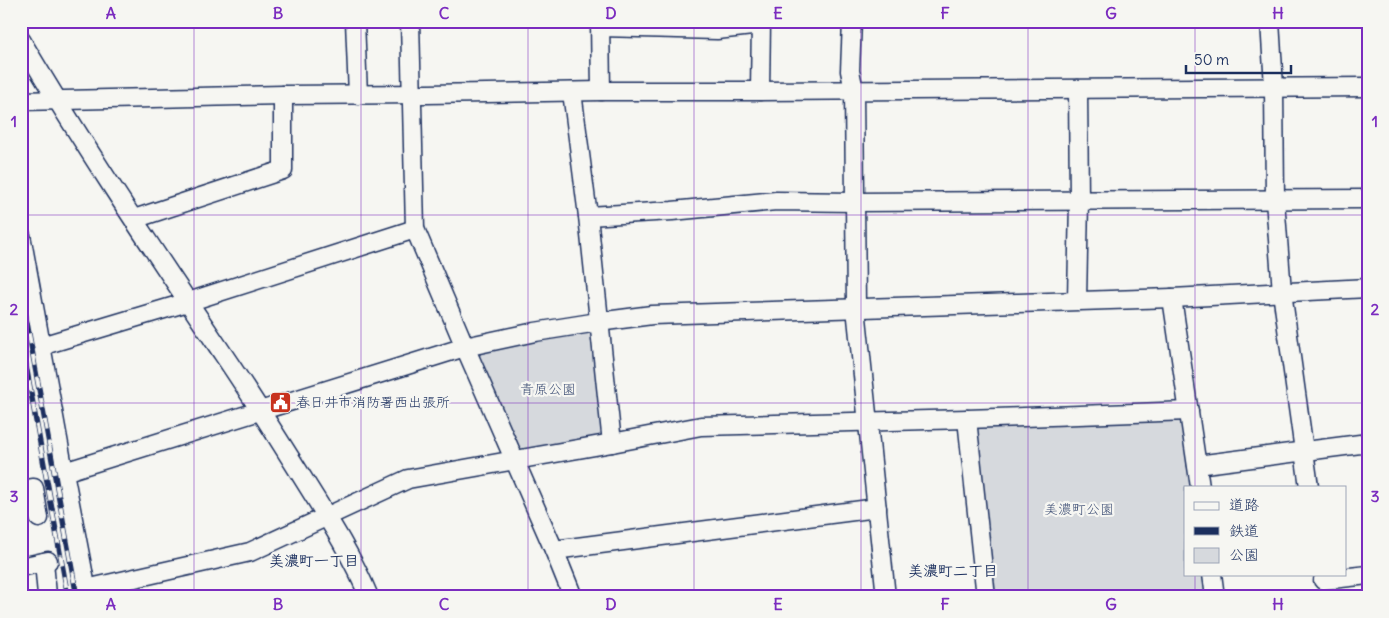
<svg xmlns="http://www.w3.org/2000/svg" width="1389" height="618" font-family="Delius,'Klee One',sans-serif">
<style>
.green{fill:#d6d9dd;stroke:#78849e}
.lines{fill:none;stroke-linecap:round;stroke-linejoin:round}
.minor-casing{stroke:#1b2f5e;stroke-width:21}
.minor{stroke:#f6f6f2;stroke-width:18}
.rail-casing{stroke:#1b2f5e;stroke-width:5.5}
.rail{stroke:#f6f6f2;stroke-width:4;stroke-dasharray:11;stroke-linecap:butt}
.grid{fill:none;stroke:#7b2cbf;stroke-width:1;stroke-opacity:0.55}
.labels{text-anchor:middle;stroke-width:4.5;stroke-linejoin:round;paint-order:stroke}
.park-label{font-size:14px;fill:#405177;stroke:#f6f6f2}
.poi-label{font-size:14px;fill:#1b2f5e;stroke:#f6f6f2;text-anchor:start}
.neighbourhood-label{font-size:15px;font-weight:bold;fill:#1b2f5e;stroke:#f6f6f2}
.neatline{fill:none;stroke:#7b2cbf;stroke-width:2}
.grid-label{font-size:16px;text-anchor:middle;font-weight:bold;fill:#7b2cbf}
</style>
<rect width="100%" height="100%" fill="#f6f6f2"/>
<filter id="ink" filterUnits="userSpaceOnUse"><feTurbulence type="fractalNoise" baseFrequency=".02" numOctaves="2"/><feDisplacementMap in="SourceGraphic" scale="10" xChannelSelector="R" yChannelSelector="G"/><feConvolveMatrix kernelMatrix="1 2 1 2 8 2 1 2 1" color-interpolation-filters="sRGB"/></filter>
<g filter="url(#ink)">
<g class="green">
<polygon points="587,331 593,335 604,433 599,439 524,452 518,450 479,357 482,352 537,339"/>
<polygon points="1180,418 1184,422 1193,487 1185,487 1185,574 1205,574 1209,597 993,597 974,430 978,425"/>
</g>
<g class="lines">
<defs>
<g id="minor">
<polyline points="355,21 358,95"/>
<polyline points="410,21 415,229 465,347 554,550 573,597"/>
<polyline points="600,21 601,91"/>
<polyline points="852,21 850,71 854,90 856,308 886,597"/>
<polyline points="1270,21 1274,87 1275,200 1282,292 1309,487"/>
<polyline points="600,27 717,30 761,25"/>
<path d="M21,40c63,107 133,211 202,314 30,44 58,89 86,134 22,35 44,70 60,109"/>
<polyline points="760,91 761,21"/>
<polyline points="572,92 588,216 612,443"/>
<polyline points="21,101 283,95 427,94 601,91 760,91 1368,87"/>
<polyline points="588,216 672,211 776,201 854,202 1368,199"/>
<polyline points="134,219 283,170 283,95"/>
<polyline points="21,235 64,472 88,597"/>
<polyline points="1172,298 1200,487"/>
<polyline points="1077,300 1079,201 1078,89"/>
<polyline points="41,346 188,302 415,229"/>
<polyline points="967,419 986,597"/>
<polyline points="1197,465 1368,443"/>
<polyline points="64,472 465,347 535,332 598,322 652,315 1172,298 1368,288"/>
<polyline points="21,490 34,488 39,518"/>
<polyline points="554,550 877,508"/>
<polyline points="44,562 47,595"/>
<polyline points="21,567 48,561"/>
<polyline points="1212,574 1215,597"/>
<polyline points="1323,580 1368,575"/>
<polyline points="86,589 250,552 408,479 612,443 701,426 967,419 1189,411"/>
</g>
</defs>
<use href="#minor" class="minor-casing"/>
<use href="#minor" class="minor"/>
<defs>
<g id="rail">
<polyline points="21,290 77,597"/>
<polyline points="21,338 68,597"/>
</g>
</defs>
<use href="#rail" class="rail-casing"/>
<use href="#rail" class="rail"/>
</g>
</g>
<path class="grid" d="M194,21v576M361,21v576M528,21v576M694,21v576M861,21v576M1028,21v576M1195,21v466M21,215h1347M21,403h1347M1195,574v23"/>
<defs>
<symbol id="civic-square" viewBox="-11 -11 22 22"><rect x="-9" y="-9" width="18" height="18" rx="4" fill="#c8321e" stroke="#f6f6f2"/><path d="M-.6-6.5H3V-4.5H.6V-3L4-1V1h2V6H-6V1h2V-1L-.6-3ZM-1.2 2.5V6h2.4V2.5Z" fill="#fff"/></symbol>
</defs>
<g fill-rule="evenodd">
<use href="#civic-square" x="268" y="390" width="25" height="25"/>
</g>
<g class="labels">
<g class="park-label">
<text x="548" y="394">青原公園</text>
<text x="1079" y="514">美濃町公園</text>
</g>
<g class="poi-label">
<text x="296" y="407">春日井市消防署西出張所</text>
</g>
<g class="neighbourhood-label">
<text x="314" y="566">美濃町一丁目</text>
<text x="953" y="576">美濃町二丁目</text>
</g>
</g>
<rect width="1389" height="618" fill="none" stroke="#f6f6f2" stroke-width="55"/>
<rect x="1184" y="486" width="162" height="90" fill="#f6f6f2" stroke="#9ea6b7"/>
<rect x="1194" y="502" width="25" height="8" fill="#f6f6f2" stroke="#9ea6b7"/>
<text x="1229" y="510" font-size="15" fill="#1b2f5e">道路</text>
<rect x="1194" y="527" width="25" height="8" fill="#1b2f5e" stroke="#9ea6b7"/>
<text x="1229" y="536" font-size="15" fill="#1b2f5e">鉄道</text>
<rect x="1194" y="548" width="25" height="15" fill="#d6d9dd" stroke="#9ea6b7"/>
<text x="1229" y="560" font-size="15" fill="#1b2f5e">公園</text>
<path d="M1186 65v8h105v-8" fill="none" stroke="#1b2f5e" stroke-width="2.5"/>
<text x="1194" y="65" font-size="15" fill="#1b2f5e" stroke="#f6f6f2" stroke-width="4" paint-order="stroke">50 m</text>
<rect x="28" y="28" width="1334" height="562" class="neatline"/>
<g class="grid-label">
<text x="111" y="19">A</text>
<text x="278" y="19">B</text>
<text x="444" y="19">C</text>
<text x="611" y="19">D</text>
<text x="778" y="19">E</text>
<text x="945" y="19">F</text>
<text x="1111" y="19">G</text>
<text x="1278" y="19">H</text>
<text x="14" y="127">1</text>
<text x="1375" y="127">1</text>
<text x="14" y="315">2</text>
<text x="1375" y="315">2</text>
<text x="14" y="502">3</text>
<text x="1375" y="502">3</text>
<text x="111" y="610">A</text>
<text x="278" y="610">B</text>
<text x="444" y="610">C</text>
<text x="611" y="610">D</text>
<text x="778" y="610">E</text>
<text x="945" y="610">F</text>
<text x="1111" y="610">G</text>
<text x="1278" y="610">H</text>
</g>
</svg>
